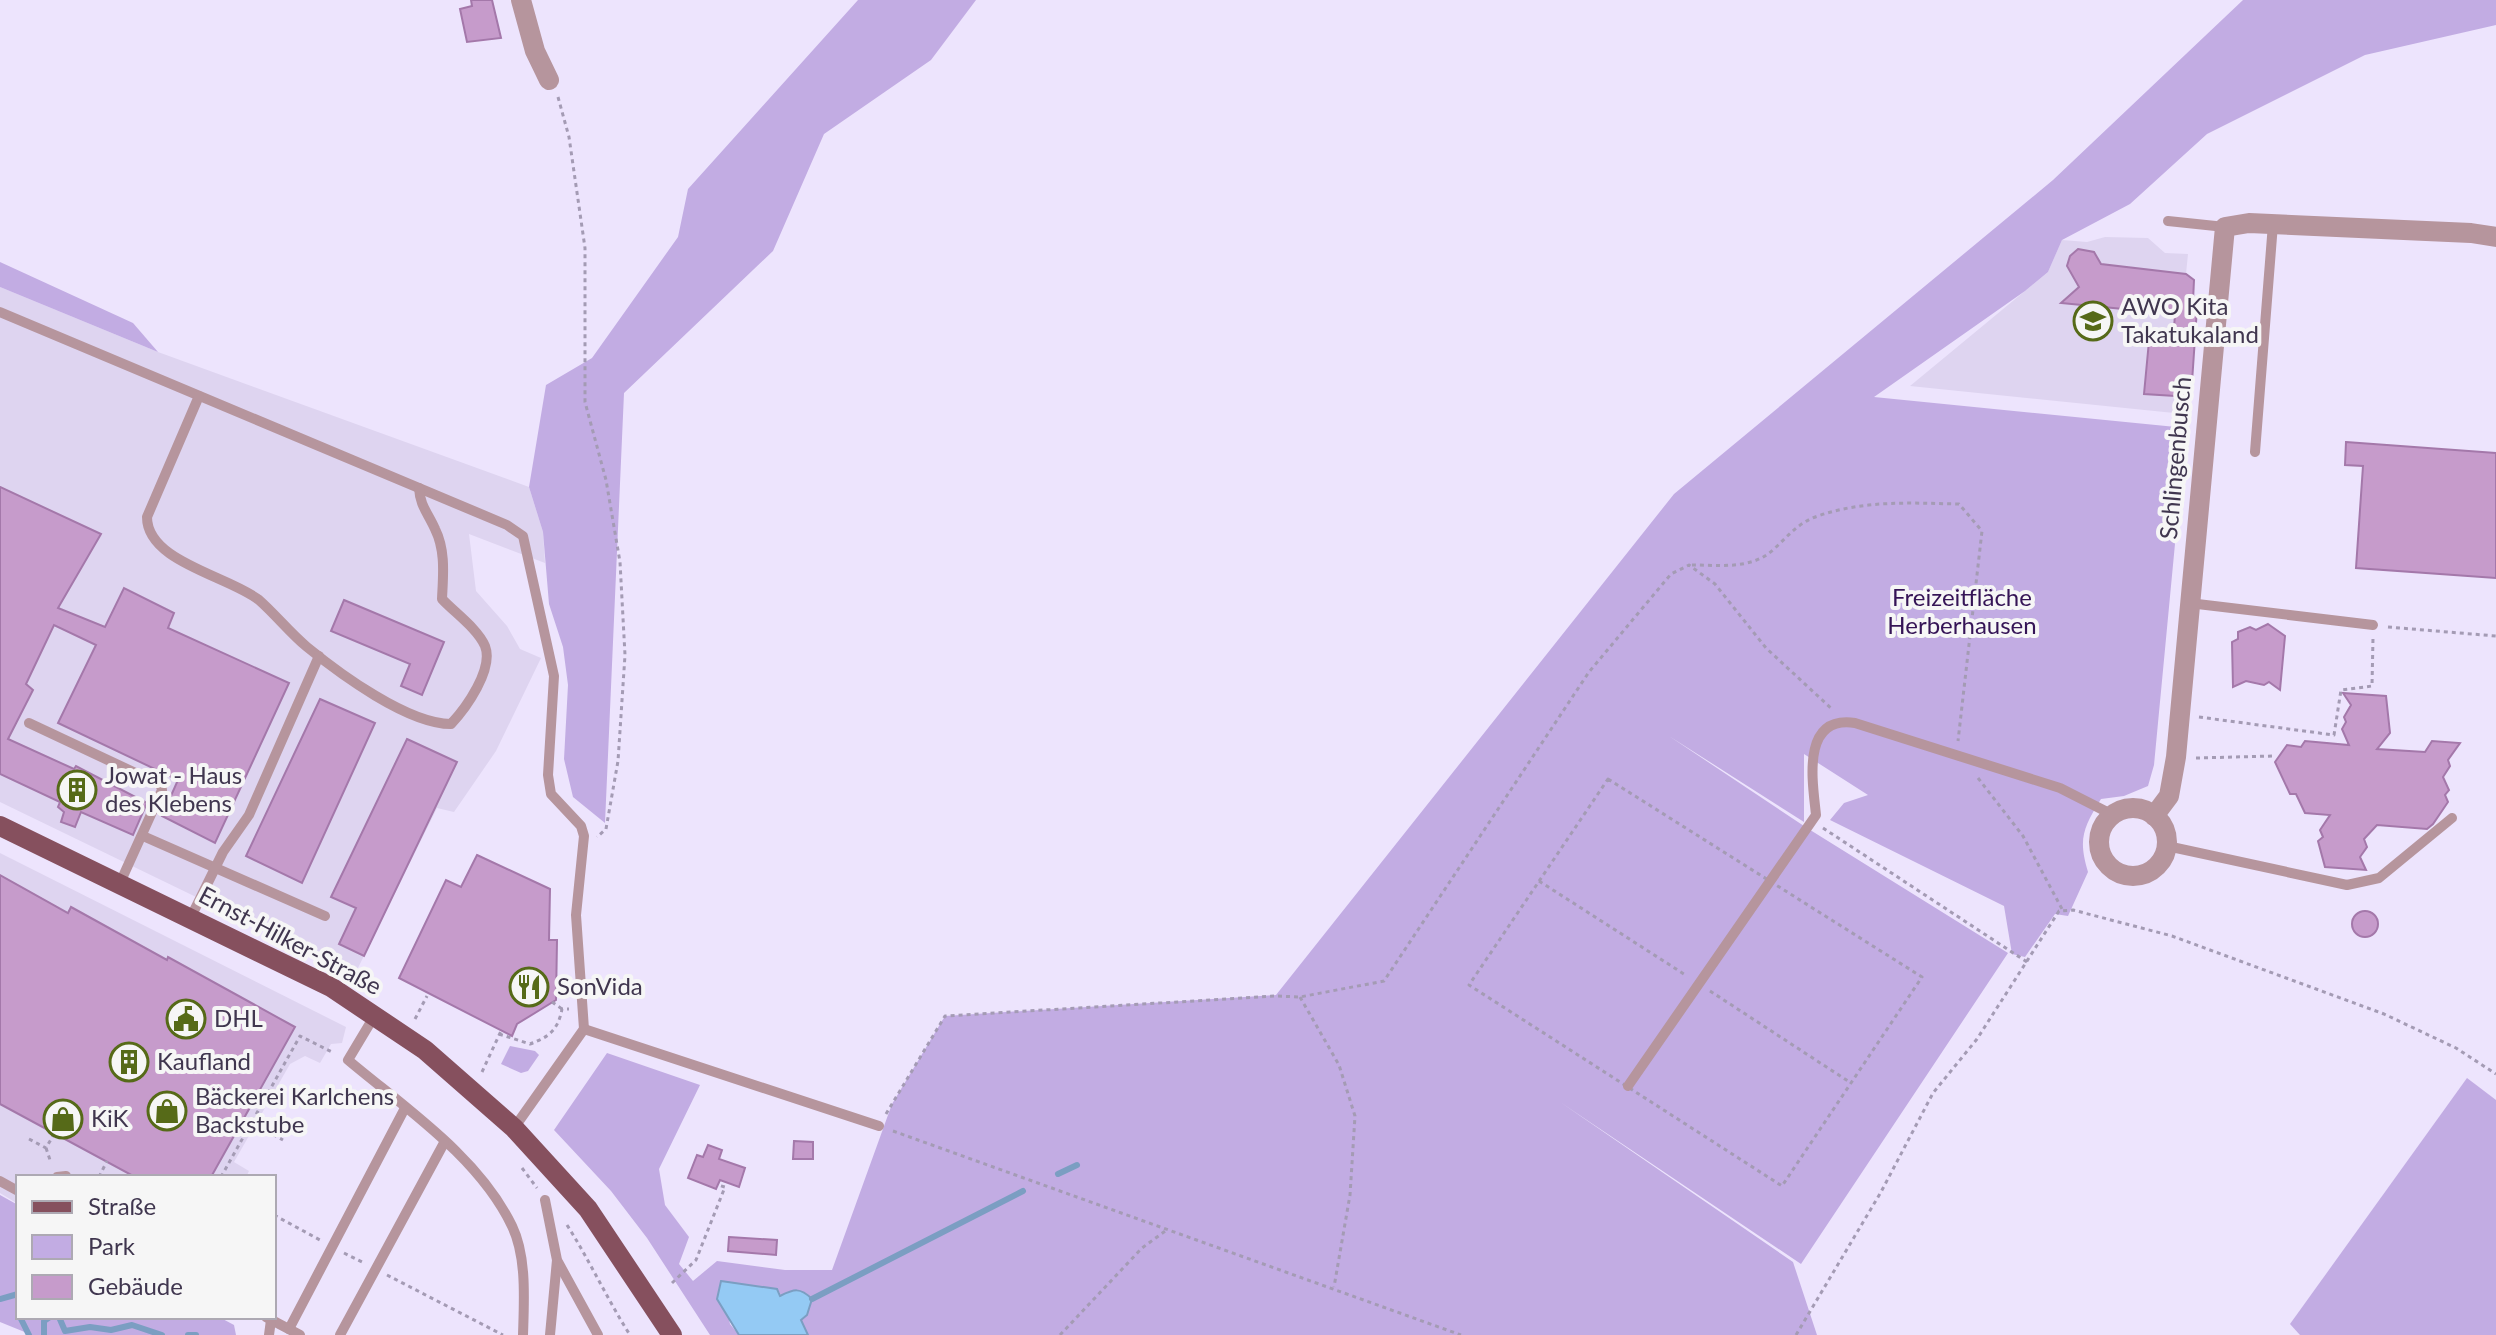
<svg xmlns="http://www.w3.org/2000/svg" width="2496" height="1335" font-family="Lato,sans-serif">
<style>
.built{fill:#ded4f0}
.green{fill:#c2ace3}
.water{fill:#94caf4;stroke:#7b9ec2;stroke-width:2}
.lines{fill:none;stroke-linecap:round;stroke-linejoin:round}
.stream{stroke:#7b9ec2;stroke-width:6}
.building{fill:#c69bcb;stroke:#a478aa;stroke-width:2}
.path{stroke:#a49bb4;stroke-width:3;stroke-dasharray:4 4;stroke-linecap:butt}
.lane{stroke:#b6959d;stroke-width:10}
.street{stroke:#b6959d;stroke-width:20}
.primary{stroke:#86505e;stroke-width:20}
.labels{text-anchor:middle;stroke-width:8;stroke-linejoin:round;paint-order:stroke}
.poi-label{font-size:24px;fill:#40364f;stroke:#f6f6f6;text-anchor:start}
.street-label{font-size:24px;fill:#40364f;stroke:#f6f6f6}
.park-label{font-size:24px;fill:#351456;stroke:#f6f6f6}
</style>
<rect width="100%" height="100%" fill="#ede4fd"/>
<g class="built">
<polygon points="2105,237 2148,238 2165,253 2188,254 2186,274 2197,308 2191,397 2176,396 2174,413 1910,386 2048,272 2062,240 2087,242"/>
<polygon points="0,287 158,352 529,487 543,532 545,563 469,534 476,591 507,626 520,649 541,658 496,751 454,812 437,808 355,974 0,802"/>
<polygon points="0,853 346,1027 342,1043 331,1044 320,1063 305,1056 290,1064 234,1162 249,1171 246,1177 18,1177 18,1204 0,1193"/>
</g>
<g class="green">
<polygon points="858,0 976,0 931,60 824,134 773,251 624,393 605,823 573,797 564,759 568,685 563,647 549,604 543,532 529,487 546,385 592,358 678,237 688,189"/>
<path d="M2243,0h253v25l-131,30 -158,79 -77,70 -68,36 -14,32 -23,19 -151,106 312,31 -32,337 -6,21 -24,10 -23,3c-18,29 -23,40 -13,73l-20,44 -13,-2 -30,43 -13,-3 -8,-48 -174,-86 14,-17 24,-8 -64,-41v68l-135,-86 138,92 201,125 -207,311 -241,-162 233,160 24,73h-1009l-31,-46 -56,-8 9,43 9,11h-29l-63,-97 -36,-47 -57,-61 53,-77 93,32 -41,84 6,36 24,32 -10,27 14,17 24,-20 68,9h47l60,-166 53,-88 331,-21 398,-501 379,-314z"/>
<polygon points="0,262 133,323 158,352 0,287"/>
<polygon points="510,1046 535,1051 539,1055 528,1071 521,1073 501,1064"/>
<polygon points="2467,1078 2496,1100 2496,1335 2300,1335 2290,1324"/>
<polygon points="0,1195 18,1205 18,1317 219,1317 234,1325 236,1335 32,1335 0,1322"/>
</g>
<path class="water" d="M721,1281l56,8 3,7c14,-7 20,-9 32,3l-5,16 -6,5 7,15h-69l-22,-36z"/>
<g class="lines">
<g class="stream">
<polyline points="1058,1174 1077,1165"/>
<polyline points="0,1299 18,1294"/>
<polyline points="812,1299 1023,1191"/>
<polyline points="20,1317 29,1335"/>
<polyline points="59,1317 65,1331 90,1327 111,1330 132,1325 162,1335"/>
<polyline points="44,1335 44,1321 50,1317"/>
<polyline points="188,1335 196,1335"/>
</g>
</g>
<g class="building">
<polygon points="471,0 492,0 501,38 467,42 460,9 472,6"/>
<polygon points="2078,249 2094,252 2101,264 2186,274 2194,280 2193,301 2197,308 2191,397 2144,394 2149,341 2173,343 2175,314 2061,303 2079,287 2067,266 2070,256"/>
<polygon points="2346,442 2496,453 2496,578 2356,568 2363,466 2345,465"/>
<polygon points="0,487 101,534 58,608 105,627 124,588 174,613 168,628 289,683 215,843 162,816 178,780 58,723 96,645 54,625 26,684 33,690 8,739 74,769 76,766 147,803 133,835 81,812 75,827 61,822 64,812 58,807 60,802 0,774"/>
<polygon points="344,600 444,642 422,695 401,686 410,664 331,631"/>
<polygon points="2268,624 2285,636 2280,690 2269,682 2264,685 2246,681 2233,687 2232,642 2238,639 2238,632 2250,627 2256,630"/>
<polygon points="2343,693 2386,696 2390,733 2377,749 2425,752 2432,741 2460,743 2448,760 2450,766 2443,777 2449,790 2445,795 2448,802 2433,824 2427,829 2377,825 2364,839 2367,847 2360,857 2366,870 2325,867 2318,841 2323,837 2320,830 2330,815 2305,813 2296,794 2290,794 2275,762 2287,745 2301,747 2305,741 2349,745 2342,729 2346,722 2344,717 2351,705"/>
<polygon points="320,699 375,723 302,883 246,856"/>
<polygon points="407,739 457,762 364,956 339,944 356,908 331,897"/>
<polygon points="477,855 550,889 549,940 557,940 556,1000 517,1024 512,1036 399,978 446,880 461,887"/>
<polygon points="0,875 68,913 71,907 167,960 168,957 295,1027 211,1177 135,1177 0,1104"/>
<circle cx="2365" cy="924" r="13"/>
<polygon points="794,1141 813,1142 813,1159 793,1159"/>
<polygon points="708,1145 722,1150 719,1159 745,1168 739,1187 720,1180 716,1189 688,1178 697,1155 703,1157"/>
<polygon points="729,1237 777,1240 776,1255 728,1251"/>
</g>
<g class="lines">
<g class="path">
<polyline points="558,97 569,137 585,248 585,402 606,480 620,562 625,655 618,761 606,829 597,837"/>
<path d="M1692,565c28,0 60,5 82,-16 14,-13 25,-27 44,-33 46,-16 92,-13 141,-12l23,27 -24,210"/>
<polyline points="2388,627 2496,636"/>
<polyline points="2199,717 2334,735 2341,690 2372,686 2373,638"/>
<polyline points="2196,758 2273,756"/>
<polyline points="1978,778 2023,836 2062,909"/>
<polygon points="1608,779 1922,977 1782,1186 1469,985"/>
<polyline points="1823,828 2027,962"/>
<polyline points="1539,881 1687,976"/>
<polyline points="1710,991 1851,1083"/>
<polyline points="1300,997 1339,1065 1355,1116 1350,1195 1334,1287"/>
<polyline points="552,1002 562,1009"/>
<polyline points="415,1019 427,996"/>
<path d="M499,1034l31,10c19,-7 28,-14 32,-35h7"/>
<polyline points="482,1072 501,1031"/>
<polyline points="886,1114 945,1016 1276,996 1300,997 1384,981 1589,672 1671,574 1689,565 1715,584 1766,648 1833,710"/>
<polyline points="252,1123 283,1140"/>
<polyline points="893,1131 1461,1335"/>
<polyline points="29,1139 46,1148 54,1134"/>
<polyline points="46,1148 51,1163"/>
<polyline points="522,1168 537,1188"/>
<polyline points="212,1175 214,1177"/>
<polyline points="99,1177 107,1161"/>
<polyline points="221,1177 300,1036 334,1053"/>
<polyline points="274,1215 320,1240"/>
<path d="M567,1225c23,36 40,74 63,110"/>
<polyline points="344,1253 362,1262"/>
<polyline points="387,1275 503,1335"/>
<polyline points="672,1283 696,1260 725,1187 718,1185"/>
<polyline points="1060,1335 1142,1248 1168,1229"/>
<polyline points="1796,1335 1881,1192 1933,1093 1977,1039 2059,911 2073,910 2172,936 2384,1014 2456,1048 2496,1074"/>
</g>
<g class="lane">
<polyline points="2168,221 2225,227"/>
<polyline points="0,312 507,525 523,536 554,676 548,775 551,794 581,826 584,836 576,915 584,1029 514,1128"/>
<path d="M199,396l-52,121c0,45 82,59 112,83 17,15 31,33 48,47 33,27 101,77 144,77 15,-16 43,-55 34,-78 -7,-17 -31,-34 -43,-47 1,-23 4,-48 -7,-70 -7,-16 -15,-23 -16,-41"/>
<polyline points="2255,452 2273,224"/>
<polyline points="2189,603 2373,625"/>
<polyline points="29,723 161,785 162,790 120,883"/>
<polyline points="143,836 325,916"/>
<polyline points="2167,846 2347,885 2379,878 2452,818"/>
<polyline points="191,917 223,852 249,815 319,656"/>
<path d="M375,1015l-27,45c57,48 131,97 164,166 15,31 12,75 11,109"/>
<polyline points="584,1029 879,1126"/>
<path d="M1628,1086l188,-271c-3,-31 -16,-100 39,-92l205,65 53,27"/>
<polyline points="57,1177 66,1176"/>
<polyline points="0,1181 18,1191"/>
<polyline points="545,1200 557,1260 550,1335"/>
<polyline points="558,1262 598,1335"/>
<polyline points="266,1317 300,1335"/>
<polyline points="289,1329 405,1108"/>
<polyline points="269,1335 271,1320"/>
<polyline points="340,1335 444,1143"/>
</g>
<g class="street">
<polyline points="521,0 535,51 549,80"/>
<circle cx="2133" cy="842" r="34"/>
<polyline points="2154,816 2169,796 2176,757 2225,227 2249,223 2471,233 2496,237"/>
</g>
<polyline class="primary" points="0,826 331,987 425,1050 514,1128 588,1209 672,1335"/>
</g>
<defs>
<symbol id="school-ring" viewBox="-11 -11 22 22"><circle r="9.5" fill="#f6f6f6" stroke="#566a18" stroke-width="1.5"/><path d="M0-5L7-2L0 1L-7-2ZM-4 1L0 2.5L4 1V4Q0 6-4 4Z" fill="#566a18"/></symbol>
<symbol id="building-ring" viewBox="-11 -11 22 22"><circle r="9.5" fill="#f6f6f6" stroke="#566a18" stroke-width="1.5"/><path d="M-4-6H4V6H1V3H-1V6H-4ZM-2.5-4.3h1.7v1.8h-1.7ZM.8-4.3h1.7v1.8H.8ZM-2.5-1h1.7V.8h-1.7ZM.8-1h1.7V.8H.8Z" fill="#566a18"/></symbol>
<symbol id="restaurant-ring" viewBox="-11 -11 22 22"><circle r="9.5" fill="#f6f6f6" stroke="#566a18" stroke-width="1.5"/><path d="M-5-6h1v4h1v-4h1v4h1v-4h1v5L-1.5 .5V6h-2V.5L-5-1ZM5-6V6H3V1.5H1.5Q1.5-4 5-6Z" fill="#566a18"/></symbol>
<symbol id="civic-ring" viewBox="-11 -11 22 22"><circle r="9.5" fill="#f6f6f6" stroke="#566a18" stroke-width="1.5"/><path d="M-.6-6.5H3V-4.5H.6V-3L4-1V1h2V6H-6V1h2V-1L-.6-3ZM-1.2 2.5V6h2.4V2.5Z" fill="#566a18"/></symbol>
<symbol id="shop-ring" viewBox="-11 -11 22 22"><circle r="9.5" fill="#f6f6f6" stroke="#566a18" stroke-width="1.5"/><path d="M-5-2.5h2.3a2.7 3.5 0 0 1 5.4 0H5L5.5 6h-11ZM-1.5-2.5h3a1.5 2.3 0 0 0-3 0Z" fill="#566a18"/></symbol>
</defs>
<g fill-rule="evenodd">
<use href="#school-ring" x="2071" y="299" width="44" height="44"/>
<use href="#building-ring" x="55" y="768" width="44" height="44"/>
<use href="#restaurant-ring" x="507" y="965" width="44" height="44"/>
<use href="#civic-ring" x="164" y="997" width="44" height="44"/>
<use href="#building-ring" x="107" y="1040" width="44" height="44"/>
<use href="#shop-ring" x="145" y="1089" width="44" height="44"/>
<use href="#shop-ring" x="41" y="1097" width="44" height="44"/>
</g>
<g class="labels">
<g class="poi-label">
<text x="2121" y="315">AWO Kita<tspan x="2121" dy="28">Takatukaland</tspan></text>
<text x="105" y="784">Jowat - Haus<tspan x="105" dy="28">des Klebens</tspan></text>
<text x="557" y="995">SonVida</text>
<text x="214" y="1027">DHL</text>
<text x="157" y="1070">Kaufland</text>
<text x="195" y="1105">Bäckerei Karlchens<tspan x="195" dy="28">Backstube</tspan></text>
<text x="91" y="1127">KiK</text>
</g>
<g class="street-label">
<text transform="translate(2176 458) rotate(-85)" y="8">Schlingenbusch</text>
<text transform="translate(290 941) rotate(28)" y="8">Ernst-Hilker-Straße</text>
</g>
<g class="park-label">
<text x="1962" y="606">Freizeitfläche<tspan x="1962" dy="28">Herberhausen</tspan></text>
</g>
</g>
<rect x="16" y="1175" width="260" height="144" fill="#f6f6f6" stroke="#ada9b3" stroke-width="2"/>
<rect x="32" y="1201" width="40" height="12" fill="#86505e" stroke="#ada9b3" stroke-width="2"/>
<text x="88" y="1215" font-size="24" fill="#40364f">Straße</text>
<rect x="32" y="1235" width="40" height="24" fill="#c2ace3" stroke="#ada9b3" stroke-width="2"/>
<text x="88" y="1255" font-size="24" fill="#40364f">Park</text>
<rect x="32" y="1275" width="40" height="24" fill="#c69bcb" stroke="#ada9b3" stroke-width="2"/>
<text x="88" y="1295" font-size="24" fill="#40364f">Gebäude</text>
</svg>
